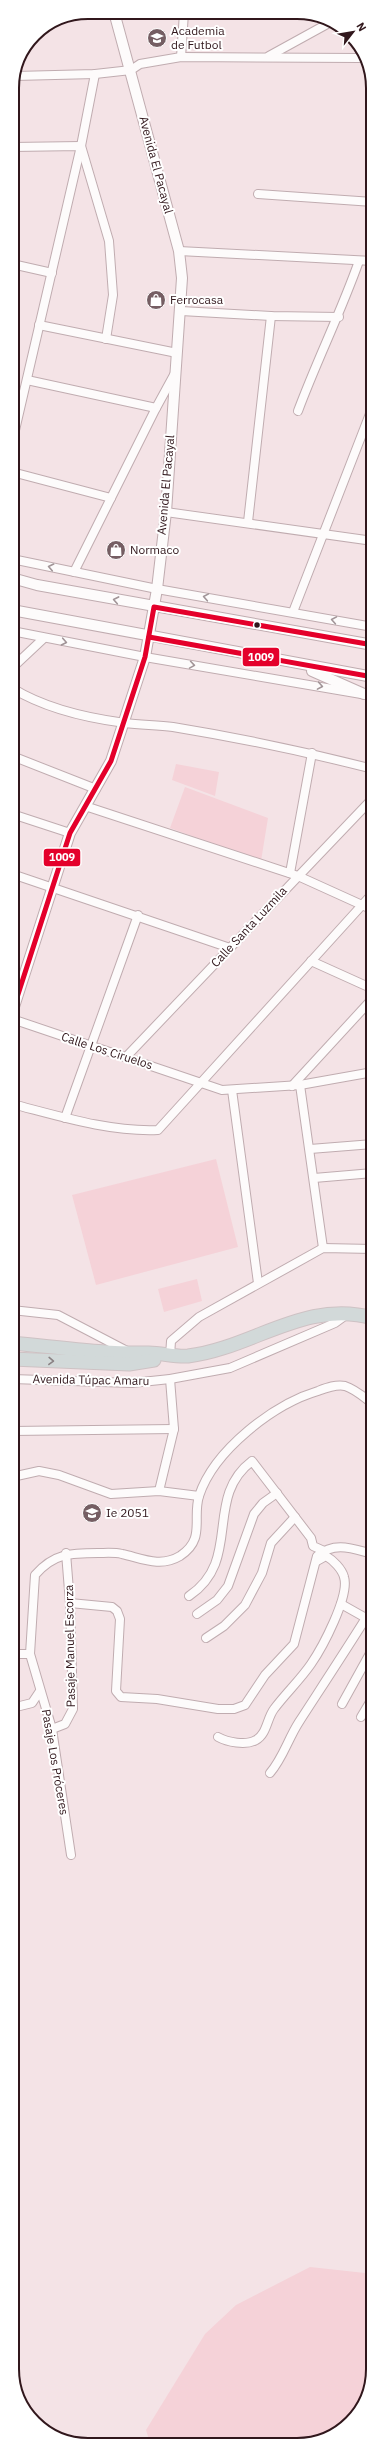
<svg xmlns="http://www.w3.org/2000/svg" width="385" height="2457" font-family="'IBM Plex Sans',sans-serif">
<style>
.green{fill:#f5d2d8}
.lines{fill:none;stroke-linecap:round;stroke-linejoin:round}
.minor-casing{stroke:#c0acb0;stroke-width:10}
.tertiary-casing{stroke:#c0acb0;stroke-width:12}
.trunk-casing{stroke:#cec2c4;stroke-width:15}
.minor{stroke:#fdfbfb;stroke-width:8}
.tertiary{stroke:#fdfbfb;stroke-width:10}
.trunk{stroke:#d2d9d9;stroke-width:13}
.bus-1-casing{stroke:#fff;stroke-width:8}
.bus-1{stroke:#e4002b;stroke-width:5}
.oneway{stroke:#a19497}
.oneway2{stroke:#8a8284}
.bus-dot{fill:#31171c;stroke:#fff;stroke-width:1.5}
.labels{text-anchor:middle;stroke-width:4;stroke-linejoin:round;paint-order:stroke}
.poi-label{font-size:12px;fill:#31171c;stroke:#fff;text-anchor:start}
.street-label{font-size:12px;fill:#31171c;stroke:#fff}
.rim{fill:none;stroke:#31171c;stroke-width:2}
.line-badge{stroke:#fff;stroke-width:1.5}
.badge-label{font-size:11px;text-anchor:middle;font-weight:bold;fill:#fff}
</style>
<rect width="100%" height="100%" fill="#f4e3e6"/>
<g class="green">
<polygon points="176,764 219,772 215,796 172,780"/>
<polygon points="185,787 268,818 261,861 170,828"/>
<polygon points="216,1159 238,1247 96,1285 72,1195"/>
<polygon points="197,1279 202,1301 164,1312 158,1289"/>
<polygon points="310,2267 365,2273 373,2276 373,2369 367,2398 351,2422 302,2445 150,2443 146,2430 205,2334 236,2305"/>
</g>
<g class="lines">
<defs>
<g id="minor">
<polyline points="269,56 329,23"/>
<polyline points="181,57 184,13"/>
<polyline points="15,76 95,74 131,70 140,64 181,57 362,58"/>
<polyline points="12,147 81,146 109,241 113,295 106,339"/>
<polyline points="258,194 373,202"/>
<polyline points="179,251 373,261"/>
<polyline points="12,264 52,273"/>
<polyline points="181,311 271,316 339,317"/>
<polyline points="39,325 177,353"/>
<polyline points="27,380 156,408"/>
<path d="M298,411c19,-51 43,-99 61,-150"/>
<polyline points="12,443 81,146 95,74"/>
<polyline points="12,472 111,498"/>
<polyline points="166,512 373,541"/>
<polyline points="248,522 271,316"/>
<polyline points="12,559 157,589 373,627"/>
<polyline points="74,572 156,408 174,375"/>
<polyline points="293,612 373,406"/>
<polyline points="12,631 145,657 373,696"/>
<polyline points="12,668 44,638"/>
<path d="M12,688c32,20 75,30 113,35 16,2 32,2 48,4 67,11 134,25 200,42"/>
<polyline points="12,756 96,789"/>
<polyline points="85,806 298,876 373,910"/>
<polyline points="12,814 70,833"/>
<polyline points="290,873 312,753"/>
<polyline points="12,874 230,948"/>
<polyline points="311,961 373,989"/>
<polyline points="12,1019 222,1090 300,1085 373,1072"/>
<polyline points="126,1057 373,798"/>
<polyline points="300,1085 323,1248"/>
<polyline points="292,1086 373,998"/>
<polyline points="232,1090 258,1283"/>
<path d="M12,1104c47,12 97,28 146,26l215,-237"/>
<polyline points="65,1118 138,915"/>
<polyline points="310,1149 373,1144"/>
<polyline points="314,1178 373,1173"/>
<polyline points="12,1310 58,1315 127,1351"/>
<polyline points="170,1356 171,1341 199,1317 323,1248 373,1249"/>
<polyline points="12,1379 132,1383 170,1379 230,1368 335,1323 346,1315"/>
<polyline points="12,1431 174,1429"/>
<polyline points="12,1477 39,1471 59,1475 111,1494 159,1491 199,1496"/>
<polyline points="159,1491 174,1429 170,1379"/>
<path d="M189,1596c54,-36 14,-98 63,-135l59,77 2,8 11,5"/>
<path d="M70,1603l42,4 5,4 3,8 -4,72 5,6 36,2 61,10h16l11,-4 20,-30 29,-31 23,-88c18,-15 36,-7 56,-2"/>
<polyline points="341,1604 373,1622"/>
<polyline points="197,1614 217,1600 228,1586 254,1514 263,1503 277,1493"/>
<polyline points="206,1638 224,1626 245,1605 262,1573 271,1543 295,1517"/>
<polyline points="12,1654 30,1654"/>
<polyline points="342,1704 373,1648"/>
<polyline points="12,1708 32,1703 40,1691"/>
<polyline points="361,1717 373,1697"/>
<polyline points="52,1729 65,1724 73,1709 70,1603 66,1553"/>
<path d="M218,1737c9,5 28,9 38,3 11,-6 11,-22 18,-31 12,-16 26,-29 37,-45 11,-16 39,-68 33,-87 -2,-8 -11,-17 -18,-21l-9,5"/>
<path d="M270,1773c13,-15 18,-34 29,-51 22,-34 45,-69 67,-104"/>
<path d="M71,1855l-19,-126 -22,-75 5,-79c19,-22 36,-22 63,-22 7,0 16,-1 24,1 19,4 38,14 58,2 26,-17 12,-37 19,-60 15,-46 75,-92 119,-105 8,-3 18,-7 27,-5 10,3 20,12 28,18"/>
</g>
<g id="tertiary">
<polyline points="12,578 37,585 373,645"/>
<polyline points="12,610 373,677"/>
<polyline points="312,671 364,694"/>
<polyline points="12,1013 70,833 111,761 145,657 157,589 166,512 182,278 179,251 114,12"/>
<polyline points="12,1032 14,1050 12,1095"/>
</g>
<g id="trunk">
<path d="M12,1343c45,4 91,11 137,10 13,0 26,4 39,3 65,-8 117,-57 185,-38"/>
<polyline points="12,1359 129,1364 154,1360"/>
</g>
</defs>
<use href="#minor" class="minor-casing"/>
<use href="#tertiary" class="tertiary-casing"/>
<use href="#trunk" class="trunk-casing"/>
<use href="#minor" class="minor"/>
<use href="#tertiary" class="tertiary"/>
<use href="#trunk" class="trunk"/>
<defs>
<g id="bus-1">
<polyline points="149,637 373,677"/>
<polyline points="12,1013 70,833 111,761 145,657 154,607 373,645"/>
<polyline points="12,1033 14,1050 12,1093"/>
</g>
</defs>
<use href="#bus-1" class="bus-1-casing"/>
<use href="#bus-1" class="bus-1"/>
</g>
<defs><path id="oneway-chevron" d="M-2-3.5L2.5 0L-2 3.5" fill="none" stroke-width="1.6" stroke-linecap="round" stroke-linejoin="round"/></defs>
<g class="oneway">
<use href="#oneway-chevron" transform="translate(51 567) rotate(-168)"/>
<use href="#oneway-chevron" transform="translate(206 597) rotate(-170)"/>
<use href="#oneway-chevron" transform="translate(116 600) rotate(-169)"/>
<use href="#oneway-chevron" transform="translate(334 620) rotate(-170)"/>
<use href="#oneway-chevron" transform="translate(64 642) rotate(11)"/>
<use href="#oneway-chevron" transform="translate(192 665) rotate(9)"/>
<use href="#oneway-chevron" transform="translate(320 686) rotate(10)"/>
</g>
<use class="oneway2" href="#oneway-chevron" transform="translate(51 1361) rotate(2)"/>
<defs>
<symbol id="school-disc" viewBox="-11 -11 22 22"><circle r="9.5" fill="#755e63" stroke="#fff"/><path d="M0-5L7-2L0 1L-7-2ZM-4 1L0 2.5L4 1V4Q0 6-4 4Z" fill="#fff"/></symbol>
<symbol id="shop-disc" viewBox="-11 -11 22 22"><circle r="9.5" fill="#755e63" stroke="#fff"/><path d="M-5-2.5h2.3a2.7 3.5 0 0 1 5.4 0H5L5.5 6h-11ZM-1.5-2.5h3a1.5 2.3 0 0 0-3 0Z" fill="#fff"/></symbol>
</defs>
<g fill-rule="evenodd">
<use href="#school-disc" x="146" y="27" width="22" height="22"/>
<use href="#shop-disc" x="145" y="289" width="22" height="22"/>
<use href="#shop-disc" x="105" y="539" width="22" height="22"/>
<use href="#school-disc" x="81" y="1502" width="22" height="22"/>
</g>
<circle class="bus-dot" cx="257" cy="625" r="3.5"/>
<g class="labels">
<g class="poi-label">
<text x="171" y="35">Academia<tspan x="171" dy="14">de Futbol</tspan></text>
<text x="170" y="304">Ferrocasa</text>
<text x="130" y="554">Normaco</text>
<text x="106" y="1517">Ie 2051</text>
</g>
<g class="street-label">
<text transform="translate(156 165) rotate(75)" y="4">Avenida El Pacayal</text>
<text transform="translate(166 485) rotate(-85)" y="4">Avenida El Pacayal</text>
<text transform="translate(249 927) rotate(-47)" y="4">Calle Santa Luzmila</text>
<text transform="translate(107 1051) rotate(18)" y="4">Calle Los Ciruelos</text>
<text transform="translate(91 1380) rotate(1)" y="4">Avenida Túpac Amaru</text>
<text transform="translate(70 1646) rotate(-91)" y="4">Pasaje Manuel Escorza</text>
<text transform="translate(55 1762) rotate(80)" y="4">Pasaje Los Próceres</text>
</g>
</g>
<path d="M0 0H385V2457H0ZM88 19H297A69 69 0 0 1 366 88V2369A69 69 0 0 1 297 2438H88A69 69 0 0 1 19 2369V88A69 69 0 0 1 88 19Z" fill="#fff" fill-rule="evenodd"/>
<path class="rim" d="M88 19H297A69 69 0 0 1 366 88V2369A69 69 0 0 1 297 2438H88A69 69 0 0 1 19 2369V88A69 69 0 0 1 88 19Z"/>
<g class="line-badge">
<rect x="242" y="647" width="38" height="20" rx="4" fill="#e4002b"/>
<rect x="43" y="848" width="38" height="19" rx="4" fill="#e4002b"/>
</g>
<g class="badge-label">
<text x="261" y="661">1009</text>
<text x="62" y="861">1009</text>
</g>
<g transform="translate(353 32) rotate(59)" stroke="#ffffff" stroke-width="3" paint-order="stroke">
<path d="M0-3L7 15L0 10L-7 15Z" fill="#31171c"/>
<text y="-6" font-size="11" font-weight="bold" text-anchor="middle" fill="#31171c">N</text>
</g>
</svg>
